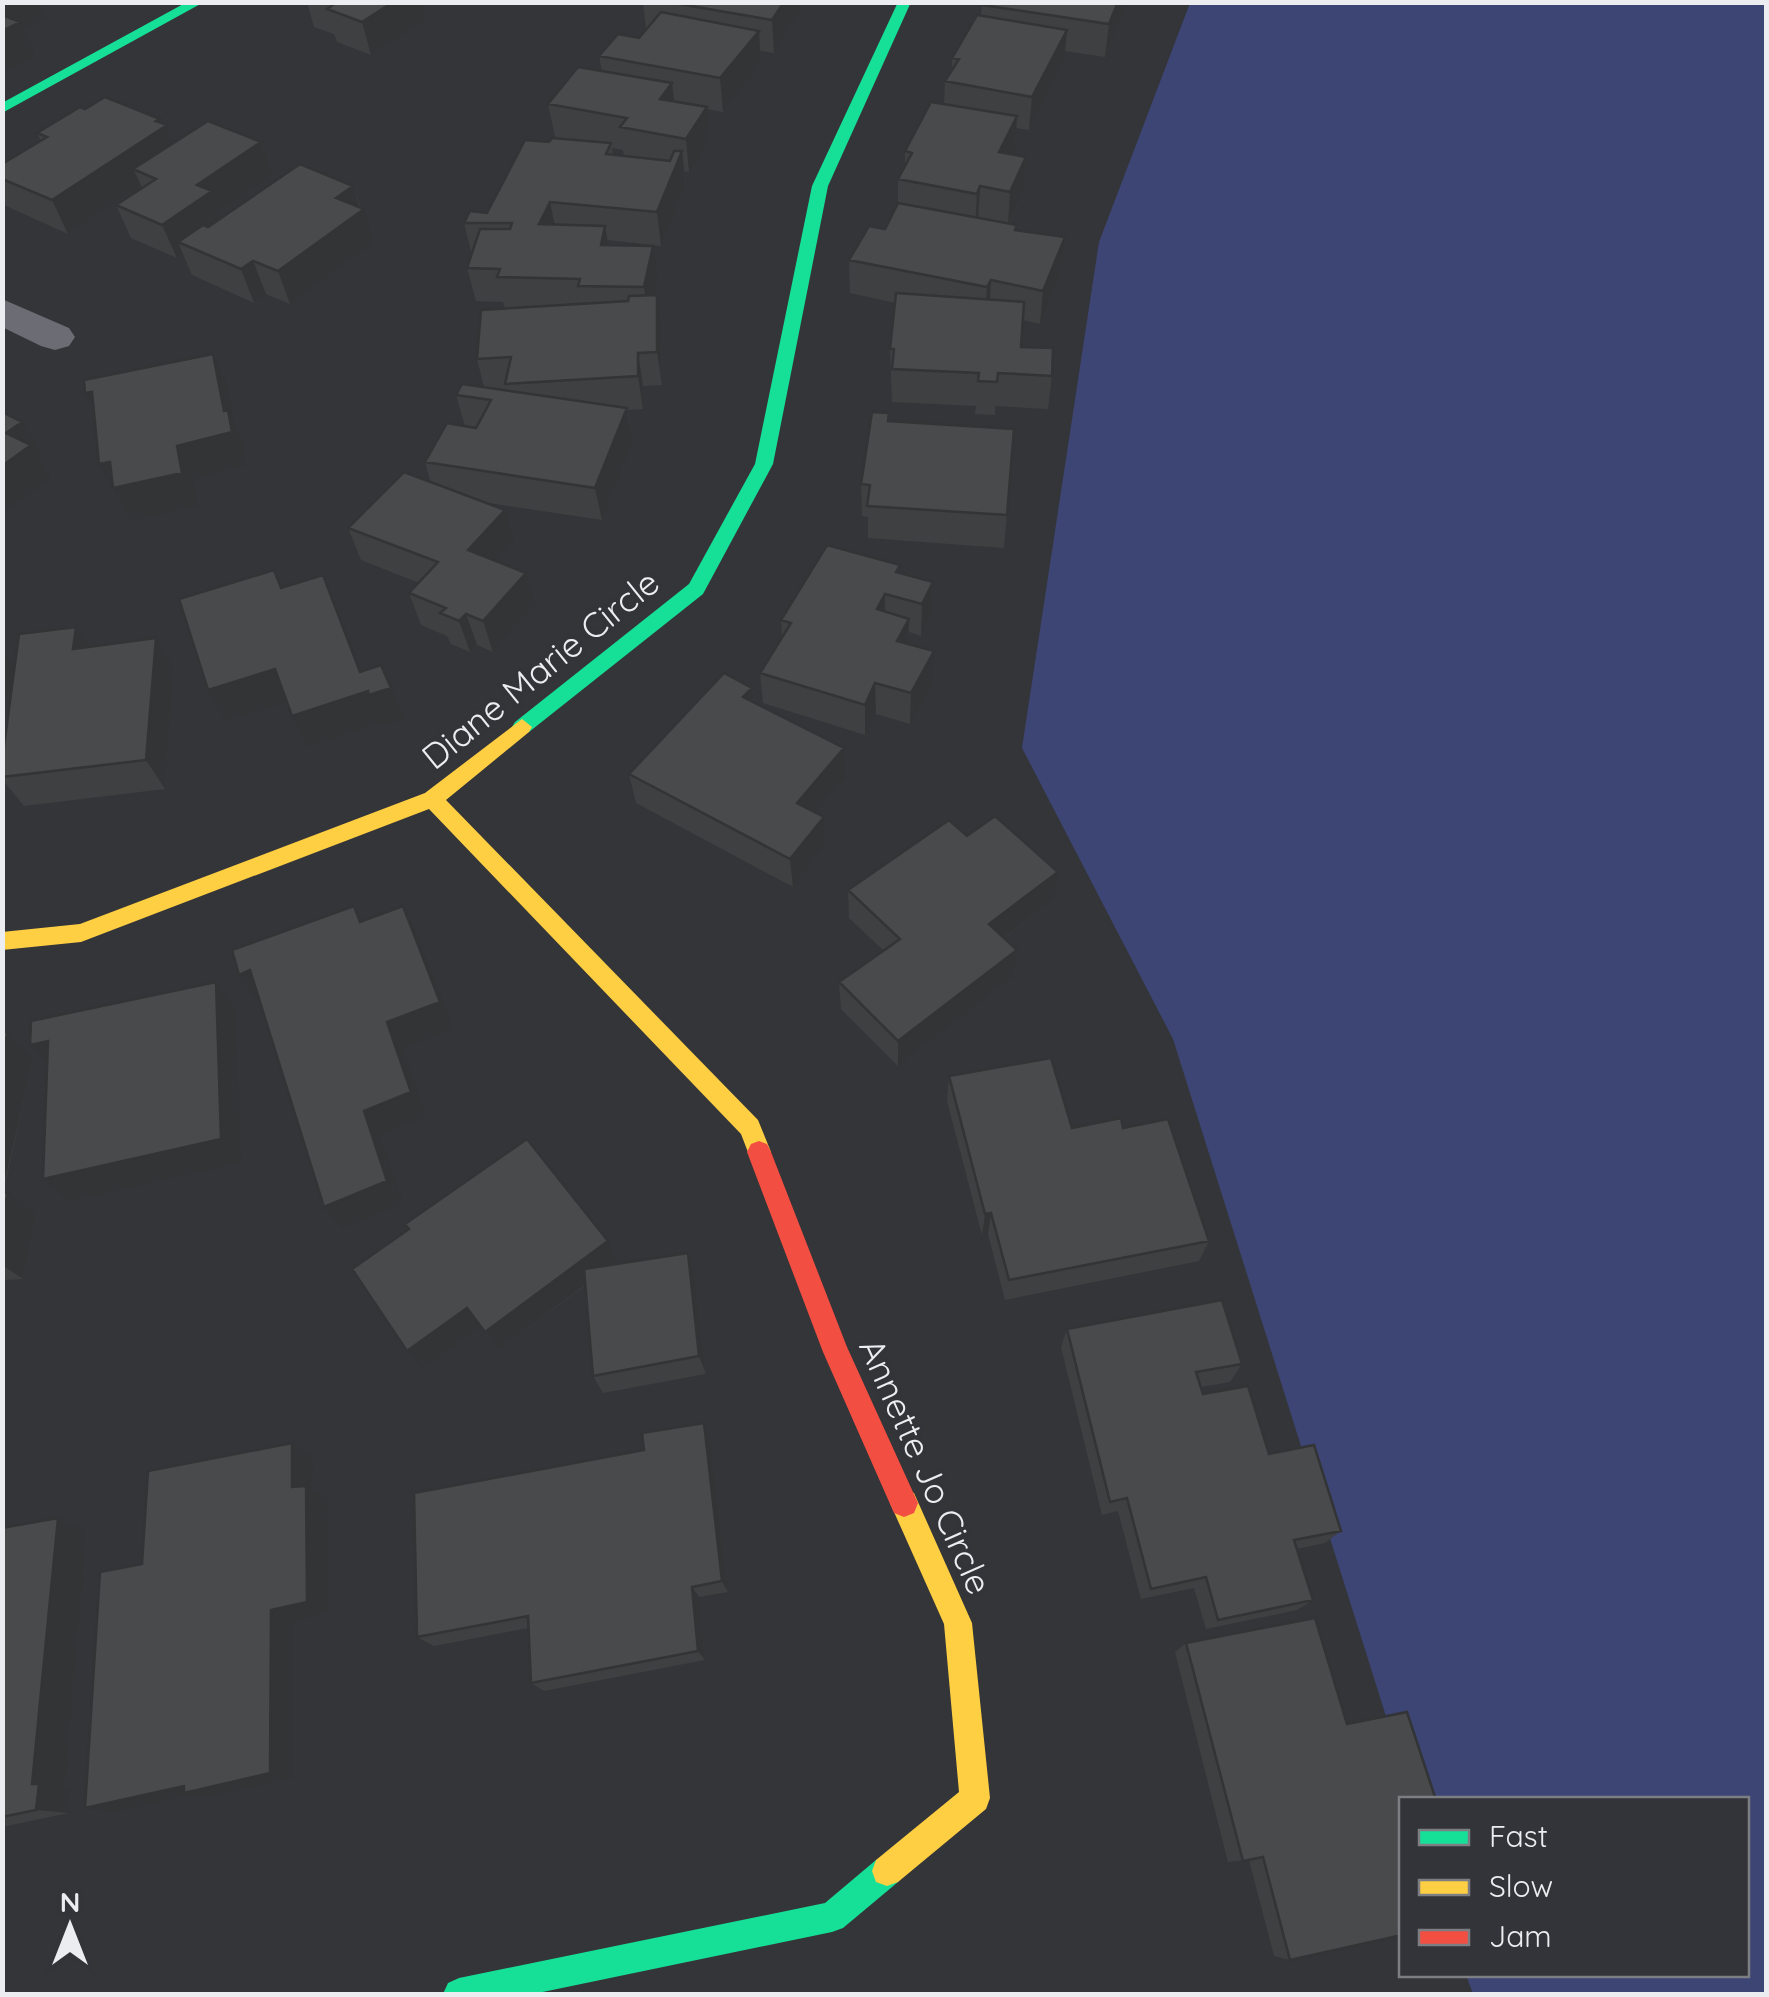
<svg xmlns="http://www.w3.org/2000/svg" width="1769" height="1997" viewBox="0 0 1769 1997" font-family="Quicksand,sans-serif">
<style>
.green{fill:#3d4574}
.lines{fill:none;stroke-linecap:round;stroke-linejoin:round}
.street{fill:#6b6c74;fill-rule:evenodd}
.fast{fill:#16e098;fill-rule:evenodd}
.slow{fill:#ffcf43;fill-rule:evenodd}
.jam{fill:#f24e42;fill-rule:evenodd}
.wall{fill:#3f4041;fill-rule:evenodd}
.shaded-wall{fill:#333435}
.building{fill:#494a4c;stroke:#333435;stroke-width:2.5}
.labels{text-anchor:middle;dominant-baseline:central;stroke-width:8;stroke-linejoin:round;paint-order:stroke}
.street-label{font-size:35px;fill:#ecedf0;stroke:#333439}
</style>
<rect width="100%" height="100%" fill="#343538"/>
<path class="green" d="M1190,3H1766V1994H1473L1466,1975L1746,1974V1800L1412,1799L1173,1039L1022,748L1099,242Z"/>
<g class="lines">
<path class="street" d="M2,299L69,328L75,337L69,346L55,350L41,346L2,327Z"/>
<path class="fast" d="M187,2H204L2,113V103Z
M898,2H911L828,186L773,464L703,594L529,732H515L512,727L515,722L689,584L755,464L812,186Z
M887,1856L898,1860L902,1871L898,1882L843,1928L832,1932L533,1994H443L448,1983L459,1978L825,1903L876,1860Z"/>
<path class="slow" d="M522,719L532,727L529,732L446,800L758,1120L771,1152L767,1160L759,1163L751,1160L741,1134L429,809L81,942L2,950V932L80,924L425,793Z
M904,1489L914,1493L972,1623L990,1798L986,1809L898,1882L887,1886L876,1882L872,1871L876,1860L959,1792L944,1624L890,1503L894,1493Z"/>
<path class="jam" d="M759,1141L767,1144L771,1152L847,1347L918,1503L914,1513L904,1517L894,1513L823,1352L747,1152L751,1144Z"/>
</g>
<path class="wall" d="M307,2H422L426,20L371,55L337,42L334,34L314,27Z
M643,2H802L803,9L774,53L760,51L761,64L723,112L707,109L710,141L689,172L685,171L686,185L661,246L608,240V245L658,280L654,295L661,328L662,385L643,386V409L628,410L633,441L602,520L482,502L514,543L497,561L535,604L493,652L477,645L470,652L451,644L447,636L421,625L409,593L419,583L361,560L348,528L431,483L425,462L465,426L456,395L484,387L477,359L505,308L503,302L476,301L467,268L472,255L464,223L487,213L549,142L569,140L555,137L548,104L602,71L599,56L639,38L646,30ZM612,148L623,150L624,156L613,155Z
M982,5L1124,13L1105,57L1065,51L1064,63L1029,130L1016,128L1015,149L1012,155L1026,157L1024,191L1009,224L1017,225L1016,231L1065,237L1061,271L1040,324L1023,320L1021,347L1052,376L1048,409L995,406V415L975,414L976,406L892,402L890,349L895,303L850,293L849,260L885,229L898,204V179L905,167V151L944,104L945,81L952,70V58L981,16Z
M85,109L160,119L162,123L167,125L174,143L261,142L273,176L220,212L222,217L353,186L374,243L290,304L266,294L254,303L192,275L183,254L177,258L131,238L116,205L142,188L141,185L68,234L6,206L2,200V164L41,141L37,133Z
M889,421L1014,429L1004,548L868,538V517L862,516L861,484Z
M900,573L933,582L932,614L921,636L909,632L908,644L933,683L910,724L876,714L865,735L763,703L760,673L782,637L781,620Z
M76,627L89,647L174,669L165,789L24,806L2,779V761L12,691L2,707V646L15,663Z
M752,688L754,702L845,778L815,813L824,817L825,846L793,887L636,803L629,774Z
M967,836L1053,900L1004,938L1013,977L898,1066L841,1009L839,982L884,951L849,918L848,890Z
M8,1031L34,1056L3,1193L36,1214L23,1279L2,1280V1032Z
M949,1076L1072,1128H1123L1209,1241L1199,1261L1005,1300L988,1234L982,1235L947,1101Z
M405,1224L617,1261L613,1265L688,1253L694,1273L706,1374L603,1393L593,1376L586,1285L498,1350L481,1327L423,1369L409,1229Z
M1067,1329L1242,1364L1230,1382L1201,1387L1203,1394L1269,1454L1341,1531L1325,1543L1297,1549L1313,1600L1297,1610L1206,1629L1194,1588L1141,1599L1118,1511L1102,1515L1061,1347Z
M704,1423L710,1438L728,1592L699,1597L705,1660L544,1691L531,1683L528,1628L434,1646L417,1637L644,1450Z
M2,1528L87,1531L65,1787L71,1788L69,1813L2,1827Z
M1315,1618L1290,1960L1274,1956L1249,1860L1228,1862L1175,1652L1186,1643Z"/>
<path class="shaded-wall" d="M2,2H41L47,16L23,29L35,55L2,73Z
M393,2H422L426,20L371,55L362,22Z
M784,2H802L803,9L774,53L772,20Z
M1118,2H1125L1124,13L1105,57L1109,24Z
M1067,30L1064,63L1029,130L1032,97Z
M759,31L761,64L723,112L720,78Z
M672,83L676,116L660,99Z
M707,107L710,141L689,172L686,139Z
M1017,116L1015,149L997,186L999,152Z
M160,119L163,128L167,125L180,159L133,169L141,185L68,234L52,200Z
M261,142L273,176L220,212L225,225L178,242L183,254L177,258L162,225L197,185Z
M682,151L686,185L661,246L657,212Z
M1026,157L1024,191L1008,225L1010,192Z
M353,186L361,211L364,209L374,243L290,304L278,271L336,198Z
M980,186L978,220L975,228L977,194Z
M550,202L557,235L539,224Z
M605,226L611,259L601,245Z
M1065,237L1061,271L1040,324L1043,291Z
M653,246L658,280L649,321L644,287Z
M253,261L266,294L254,303L241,269Z
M991,280L989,314L985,321L987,287Z
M657,295L661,328L662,385L657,352Z
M638,353L643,386V409L638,376Z
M213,354L228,387L234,423L243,443L246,465L193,479L198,506L131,520L99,464L177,446L224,411Z
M92,392L103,426L85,393Z
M627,408L633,441L602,520L595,488Z
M22,422L42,455L38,458L50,478L2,513V466L6,433Z
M505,510L514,543L478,582L468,550Z
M526,573L535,604L493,652L483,621Z
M323,575L371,695L391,688L404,719L383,726L381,722L308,747L292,716L360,672Z
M933,582L932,614L921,636L922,604Z
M885,594V626L877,609Z
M466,614L477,645L470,652L459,621Z
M909,619L908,651L897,641Z
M76,627L97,658L73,649Z
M156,638L174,669L165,789L146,760Z
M2,646L22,673L2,707Z
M934,651L933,683L910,724L911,693Z
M275,669L291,700L226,721L208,690Z
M875,683L876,714L865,735V705Z
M752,688L756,718L743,697Z
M844,748L845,778L799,832L797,803Z
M824,817L825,846L793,887L790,859Z
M1058,872L1053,900L986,951L989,924Z
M403,906L416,933L453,1028L402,1048L426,1116L380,1135L403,1203L342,1228L324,1207L364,1111L387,1022Z
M1017,950L1013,977L898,1066V1041Z
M250,970L268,997L258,1002L239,975Z
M216,982L235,1009L241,1162L70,1201L43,1179Z
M8,1031L34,1056L2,1193V1055Z
M48,1041L56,1070L30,1045Z
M8,1192L36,1214L23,1279L2,1265V1218Z
M991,1213L988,1234L982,1235L985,1214Z
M608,1241L617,1261L498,1350L485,1332Z
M688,1253L694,1273L706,1374L699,1356Z
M467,1308L481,1327L423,1369L407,1351Z
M704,1423L710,1438L728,1592L722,1581Z
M292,1443L313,1458L312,1490L327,1499L328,1612L294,1620V1777L211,1796L193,1794L116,1811L85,1808L271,1610L292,1487Z
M58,1518L87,1531L65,1787L71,1788L69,1813L36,1810L32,1784Z
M692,1587L699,1597L705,1660L698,1651Z"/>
<path class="building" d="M337,2H393L362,22L327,9Z
M668,2H784L772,20Z
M983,2H1118L1109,24L982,5Z
M661,12L759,31L720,78L599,56L618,34L639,38Z
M2,15L20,22L2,31Z
M977,15L1067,30L1032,97L945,81L959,59L952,58Z
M578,67L672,83L660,99L707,107L686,139L620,127L627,118L548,104Z
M105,97L160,119L156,121L167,125L52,200L2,179V164L47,137L37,133L80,107L85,109Z
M931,102L1017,116L999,152L1026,157L1010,192L980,186L977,194L898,179L912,153L905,151Z
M208,121L261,142L197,185L212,191L162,225L116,205L156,179L133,169Z
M552,138L611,143L606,154L670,161L674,151H682L657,212L550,202L539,224L605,226L601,245L653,246L644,287L578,286L580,279L497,277L500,269L467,268L480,229H510L512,223H464L470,211L487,213L525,140L549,142Z
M300,164L353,186L336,198L364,209L278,271L253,261L241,269L178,242L203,225L208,227Z
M898,203L1017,225L1015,230L1065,237L1043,291L991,280L987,287L849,260L869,226L885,229Z
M896,293L1024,302L1021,347L1053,348L1052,376L998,373L997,382L978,381L979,373L892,369L894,349H890Z
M657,295V352L638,353V376L505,384L511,357L477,359L481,310L628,301L629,296Z
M213,354L224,411L228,410L232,432L177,446L182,473L113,488L110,462L99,464L92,392L85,393L84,380Z
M462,384L627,408L595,488L425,462L447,423L476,428L491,400L456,395Z
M2,412L22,422L6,433L31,445L2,466Z
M872,412L889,413L888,421L1014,429L1007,515L867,506L870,485L861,484Z
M404,472L505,510L468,550L526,573L483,621L466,614L459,621L440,613L446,608L409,593L438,562L348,528Z
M827,545L900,565L896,572L933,582L922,604L885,594L877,609L909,619L897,641L934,651L911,693L875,683L865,705L760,673L791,623L781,620Z
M274,570L281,588L323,575L360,672L381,665L391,688L369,695L368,691L292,716L275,669L208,690L179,599Z
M76,627L73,649L156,638L146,760L2,777V761L19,634Z
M724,673L752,688L743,697L844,748L797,803L824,817L790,859L629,774Z
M995,816L1058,872L989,924L1017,950L898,1041L839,982L900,939L848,890L949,820L967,836Z
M354,906L360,922L403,906L440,1002L387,1022L411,1092L364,1111L387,1181L324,1207L250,970L239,975L232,950Z
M216,982L221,1139L43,1179L48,1041L30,1045L31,1021Z
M8,1031L2,1055V1032Z
M1051,1058L1072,1128L1121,1118L1123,1128L1168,1119L1209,1241L1009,1280L991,1213L985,1214L949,1076Z
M527,1139L608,1241L485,1332L467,1308L407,1351L352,1269L409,1229L405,1224Z
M8,1192L2,1218V1193Z
M688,1253L699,1356L593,1376L584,1269Z
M1222,1300L1242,1364L1196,1372L1203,1394L1248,1386L1269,1454L1314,1445L1341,1531L1294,1540L1313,1600L1218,1620L1206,1577L1151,1589L1127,1498L1110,1502L1067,1329Z
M704,1423L722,1581L692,1587L698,1651L531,1683L528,1616L417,1637L414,1493L644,1450L642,1433Z
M292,1443V1487L306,1486L307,1602L271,1610L270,1773L184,1793V1786L85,1808L100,1572L142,1564L148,1471Z
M58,1518L32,1784H39L36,1810L2,1817V1528Z
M1315,1618L1347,1724L1407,1712L1436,1800H1402V1935L1290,1960L1263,1857L1243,1861L1186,1643Z"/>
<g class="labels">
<g class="street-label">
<text transform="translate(540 669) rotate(-39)">Diane Marie Circle</text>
<text transform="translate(926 1466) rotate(66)">Annette Jo Circle</text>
</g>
</g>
<rect width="1769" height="1997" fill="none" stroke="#ecedf0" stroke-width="10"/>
<rect x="1399" y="1797" width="350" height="180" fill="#333439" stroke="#7d7e82" stroke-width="2.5"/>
<rect x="1419" y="1830" width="50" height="15" fill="#16e098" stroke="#7d7e82" stroke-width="2.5"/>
<text x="1489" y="1847" font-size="30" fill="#ecedf0">Fast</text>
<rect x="1419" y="1880" width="50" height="15" fill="#ffcf43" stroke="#7d7e82" stroke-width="2.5"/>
<text x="1489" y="1897" font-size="30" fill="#ecedf0">Slow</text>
<rect x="1419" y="1930" width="50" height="15" fill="#f24e42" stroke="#7d7e82" stroke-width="2.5"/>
<text x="1489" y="1947" font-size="30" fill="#ecedf0">Jam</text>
<g transform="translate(70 1927)" stroke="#333439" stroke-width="8" paint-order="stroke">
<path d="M0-8L18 38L0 25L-18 38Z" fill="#ecedf0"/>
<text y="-15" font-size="28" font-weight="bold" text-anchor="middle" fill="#ecedf0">N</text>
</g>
</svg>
